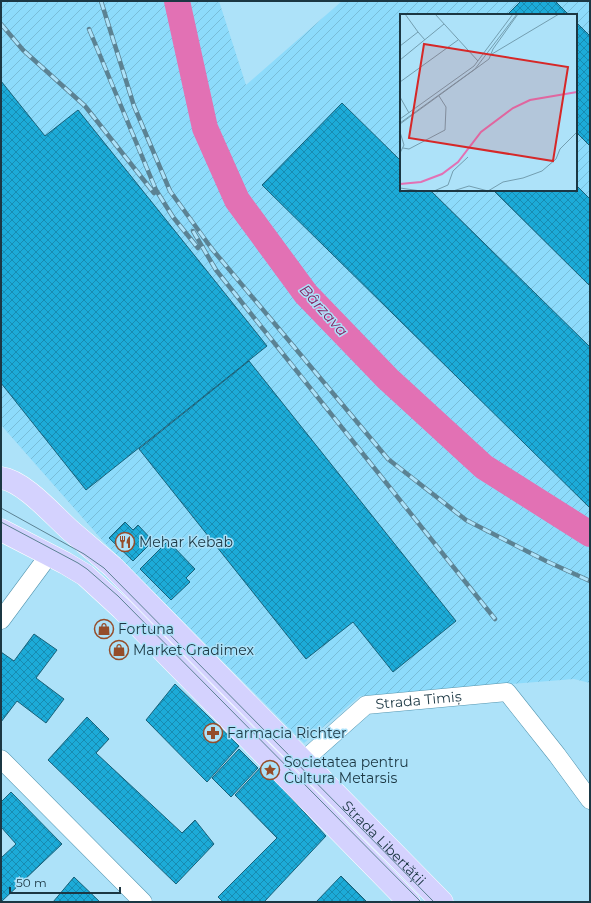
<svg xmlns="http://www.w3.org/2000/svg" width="591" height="903" viewBox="0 0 591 903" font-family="Montserrat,sans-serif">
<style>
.industrial{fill:url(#industrial-furrows);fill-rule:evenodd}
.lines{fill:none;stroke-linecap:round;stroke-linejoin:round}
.river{stroke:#e271b4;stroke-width:26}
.building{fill:url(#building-cross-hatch);stroke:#176179}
.minor-casing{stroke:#5295b0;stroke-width:19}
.major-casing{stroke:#fff;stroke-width:23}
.minor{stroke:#fff;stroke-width:18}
.major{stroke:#d4d2fe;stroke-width:22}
.tram{stroke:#5b8293;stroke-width:1}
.rail-casing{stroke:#5b8293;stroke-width:4.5}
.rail{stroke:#ade2f9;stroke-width:3;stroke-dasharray:9;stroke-linecap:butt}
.labels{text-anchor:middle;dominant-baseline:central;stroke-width:3;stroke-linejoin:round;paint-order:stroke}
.poi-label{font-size:14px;fill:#1b3743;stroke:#ade2f9;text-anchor:start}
.street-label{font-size:14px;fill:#1b3743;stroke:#ade2f9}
.water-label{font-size:15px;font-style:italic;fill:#862263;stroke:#ade2f9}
.inset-river{fill:none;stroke:#e271b4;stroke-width:2}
.inset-road{fill:none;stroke:#739eb0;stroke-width:1}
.view{fill:#d62828;fill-opacity:0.15;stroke:#d62828;stroke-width:2}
.inset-edge{fill:none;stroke:#1b3743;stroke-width:2}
</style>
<defs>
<pattern id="industrial-furrows" width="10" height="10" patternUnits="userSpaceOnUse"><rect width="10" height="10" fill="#8ddbfb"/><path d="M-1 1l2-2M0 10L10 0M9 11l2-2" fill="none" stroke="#79bdd8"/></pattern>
<pattern id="building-cross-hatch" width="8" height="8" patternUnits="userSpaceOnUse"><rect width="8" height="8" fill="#1cabd8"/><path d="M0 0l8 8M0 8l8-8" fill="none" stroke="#188cb1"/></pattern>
</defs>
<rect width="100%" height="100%" fill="#ade2f9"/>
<path class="industrial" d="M1,1H219L246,85L342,1H590V683L574,679L360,696L304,743L103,541L1,425ZM401,15H576V190H401Z"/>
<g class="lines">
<path class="river" d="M177,1L205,128L237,200L306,294L388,379L484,467L590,534"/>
</g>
<path class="building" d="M521,1H555L569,15H507Z
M576,22L590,36V146L576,132Z
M1,81L45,136L78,110L267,346L86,490L1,383Z
M342,103L401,161V190H430L590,347V508L262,185Z
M576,185L590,199V286L493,190H576Z
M249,361L456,621L393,672L353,622L306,659L139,449Z
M125,522L133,530L138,525L153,541L133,561L109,538Z
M168,541L195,569L186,578L190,582L171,600L140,569Z
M34,634L57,650L36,678L64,699L46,723L17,701L1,722V652L14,661Z
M175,684L239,746L207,782L146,720Z
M87,717L109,739L96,753L182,833L195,820L214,844L176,884L48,760Z
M239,749L258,768L231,797L212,778Z
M262,766L326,836L264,902H223L218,897L277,838L235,795Z
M11,792L62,844L1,902V858L16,844L1,827V802Z
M341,876L367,902H316Z
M74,877L100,902H53Z"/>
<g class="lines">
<defs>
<g id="minor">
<path d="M1,620L49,555"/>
<path d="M1,759L143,902"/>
<path id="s1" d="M303,761L366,705L507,692L557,755L590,800"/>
</g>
<g id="major">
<path id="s2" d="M1,478C24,481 53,515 71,531C85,543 99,555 113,567L442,902"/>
<path d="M1,530L65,563L85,575L122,609L409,902"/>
</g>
</defs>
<use href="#minor" class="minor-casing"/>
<use href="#major" class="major-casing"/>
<use href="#minor" class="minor"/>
<use href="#major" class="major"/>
<path class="tram" d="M1,508L84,554L104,568L434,902
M1,522L78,563L87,569L118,596L421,902"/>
<defs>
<path id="rail" d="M101,1L134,106L170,191L212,249L388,459L466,520L546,561L590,581
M1,24L23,50L85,106L154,193
M89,29L156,190L173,217L198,248
M193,231L216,270L495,619"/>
</defs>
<use href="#rail" class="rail-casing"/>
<use href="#rail" class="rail"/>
</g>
<defs>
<symbol id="restaurant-ring" viewBox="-11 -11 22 22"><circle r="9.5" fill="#ade2f9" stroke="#954d2a" stroke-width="1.5"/><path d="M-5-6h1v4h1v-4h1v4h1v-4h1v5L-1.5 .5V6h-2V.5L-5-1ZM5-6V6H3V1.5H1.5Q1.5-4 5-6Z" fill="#954d2a"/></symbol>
<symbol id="shop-ring" viewBox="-11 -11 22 22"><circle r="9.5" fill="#ade2f9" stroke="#954d2a" stroke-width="1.5"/><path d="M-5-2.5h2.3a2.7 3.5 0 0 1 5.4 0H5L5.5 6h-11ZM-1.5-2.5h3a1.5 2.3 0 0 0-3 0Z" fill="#954d2a"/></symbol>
<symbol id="pharmacy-ring" viewBox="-11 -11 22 22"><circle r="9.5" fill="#ade2f9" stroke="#954d2a" stroke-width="1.5"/><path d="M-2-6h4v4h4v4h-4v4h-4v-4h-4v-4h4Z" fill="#954d2a"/></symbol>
<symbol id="sight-ring" viewBox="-11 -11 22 22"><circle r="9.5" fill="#ade2f9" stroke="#954d2a" stroke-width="1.5"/><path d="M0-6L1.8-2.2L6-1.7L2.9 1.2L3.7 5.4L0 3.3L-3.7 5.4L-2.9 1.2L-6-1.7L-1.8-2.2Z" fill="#954d2a"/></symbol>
</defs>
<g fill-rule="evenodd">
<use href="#restaurant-ring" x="114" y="531" width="22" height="22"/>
<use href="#shop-ring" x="93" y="618" width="22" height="22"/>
<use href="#shop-ring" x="108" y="639" width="22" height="22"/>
<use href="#pharmacy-ring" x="202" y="722" width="22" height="22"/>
<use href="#sight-ring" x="259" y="759" width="22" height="22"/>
</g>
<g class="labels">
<g class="poi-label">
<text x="139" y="542">Mehar Kebab</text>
<text x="118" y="629">Fortuna</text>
<text x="133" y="650">Market Gradimex</text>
<text x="227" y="733">Farmacia Richter</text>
<text x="284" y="762">Societatea pentru<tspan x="284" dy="16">Cultura Metarsis</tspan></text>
</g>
<g class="street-label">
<text stroke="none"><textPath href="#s1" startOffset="137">Strada Timiș</textPath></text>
<text stroke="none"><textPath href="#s2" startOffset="531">Strada Libertății</textPath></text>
</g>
<g class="water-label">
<text transform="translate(324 310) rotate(48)">Bârzava</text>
</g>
</g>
<g transform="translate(400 14)">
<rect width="177" height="177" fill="#ade2f9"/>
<path class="inset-river" d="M0,170L21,168L42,160L58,148L81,118L113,94L130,86L177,78"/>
<path class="inset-road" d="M5,0L18,18M35,0L78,47M0,32L18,18L25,26M92,40L159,0M0,46L44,10M0,68L58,26M0,83L9,99M0,105L74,52L113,0M0,109L75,55L117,0M0,110L89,45L93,35L118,0M0,118L4,131L0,139M3,134L9,135L45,116L46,93L39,82M0,174L21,177M34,177L48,171L53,157L68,143M53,177L69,172L88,177M88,177L103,168L123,164L142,157L156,145L160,135L177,118"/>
<path class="view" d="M24,30L168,53L153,147L9,124Z"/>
<rect width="177" height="177" class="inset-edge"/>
</g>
<rect width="591" height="903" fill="none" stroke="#1b3743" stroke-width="4"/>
<path d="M10 887v6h110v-6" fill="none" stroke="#1b3743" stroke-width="2"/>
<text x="16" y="887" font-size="12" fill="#1b3743" stroke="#ade2f9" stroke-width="3" paint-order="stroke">50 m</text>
</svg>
